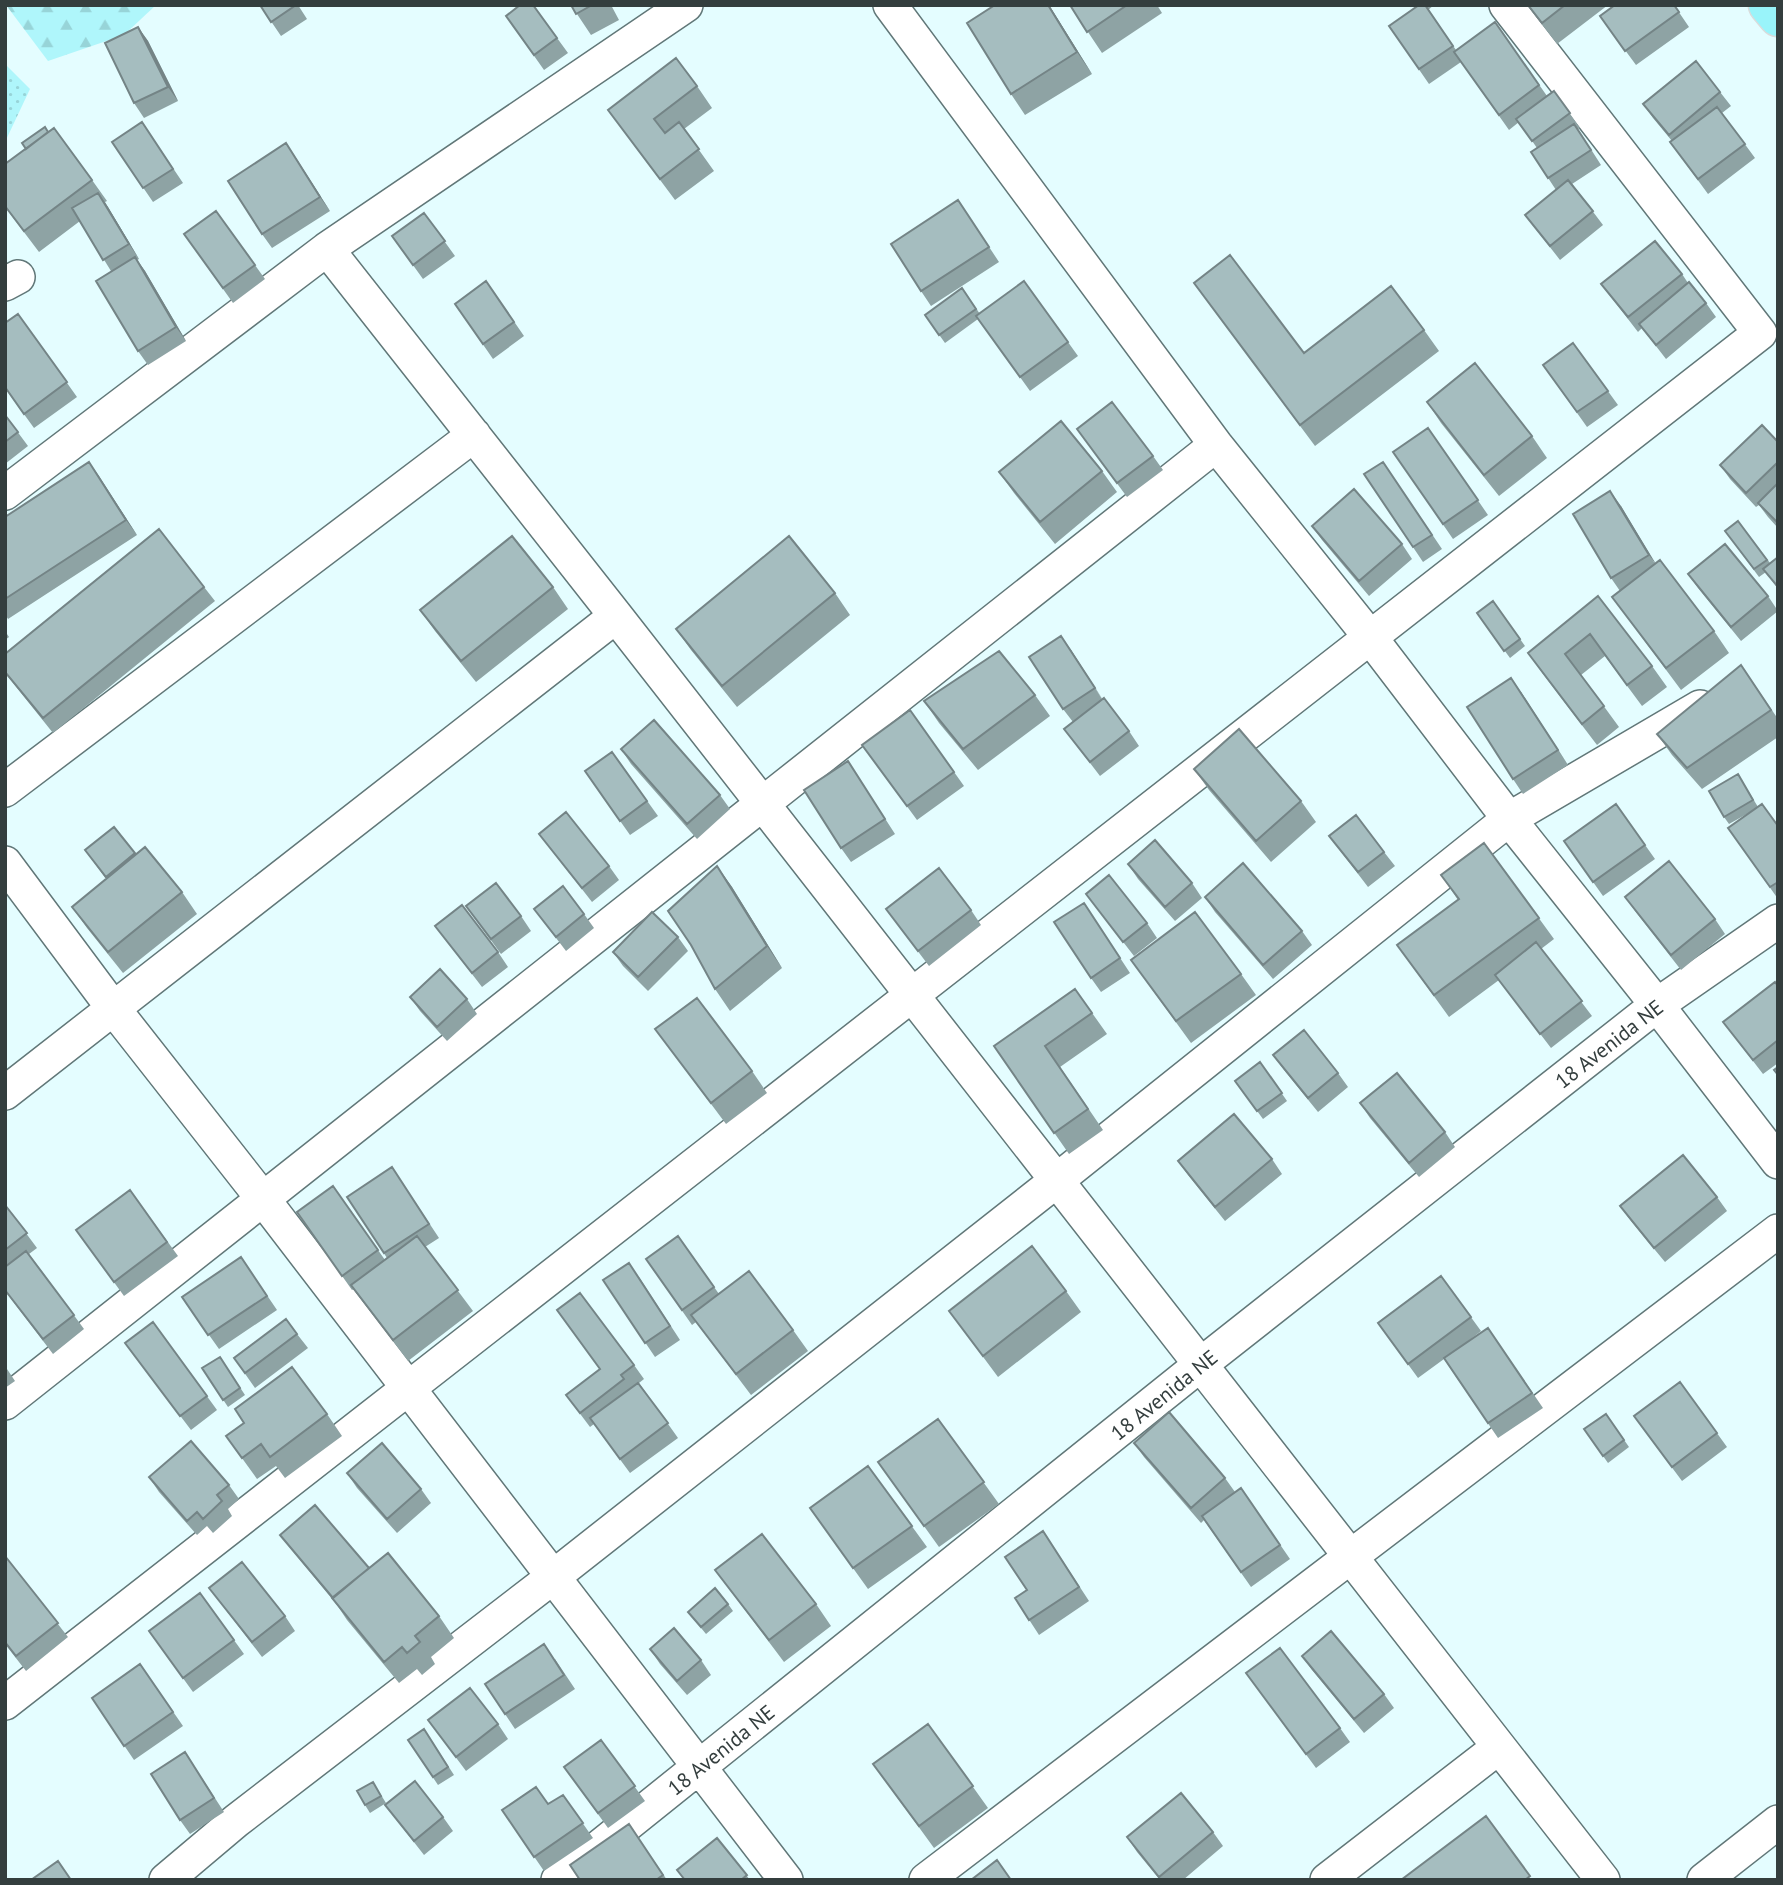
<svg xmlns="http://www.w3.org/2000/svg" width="1783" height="1885" viewBox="0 0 1783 1885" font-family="'PT Sans',sans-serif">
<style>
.grass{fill:url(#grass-dots)}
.forest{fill:url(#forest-firs)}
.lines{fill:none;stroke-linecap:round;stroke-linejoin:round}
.street-casing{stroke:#617778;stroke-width:36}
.primary-casing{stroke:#dadcdc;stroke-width:41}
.street{stroke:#fff;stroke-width:33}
.primary{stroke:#99f4fa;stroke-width:38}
.wall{fill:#8ea3a4}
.shaded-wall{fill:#748486}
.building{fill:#a5bdbf;stroke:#748486;stroke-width:2}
.labels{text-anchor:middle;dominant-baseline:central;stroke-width:7;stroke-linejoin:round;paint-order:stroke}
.street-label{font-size:21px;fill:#343e3e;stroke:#fff}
</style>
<defs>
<pattern id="grass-dots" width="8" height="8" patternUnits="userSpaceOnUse" patternTransform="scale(1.75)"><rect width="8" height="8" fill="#aff6fb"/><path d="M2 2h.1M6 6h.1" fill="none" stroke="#97d4d8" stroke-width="1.8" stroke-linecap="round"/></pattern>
<pattern id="forest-firs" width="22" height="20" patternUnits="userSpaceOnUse" patternTransform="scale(1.75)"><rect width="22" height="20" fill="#aff6fb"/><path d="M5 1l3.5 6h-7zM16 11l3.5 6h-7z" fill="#97d4d8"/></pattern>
</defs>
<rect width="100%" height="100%" fill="#e4fdff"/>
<path class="grass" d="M5,64L30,89L5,142Z"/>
<path class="forest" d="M6,5H156L124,35L48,61Z"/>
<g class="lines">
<defs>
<path id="street" d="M890,5L1216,445L1370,637L1509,819L1657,1005L1778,1162
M327,249L616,616L1603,1880
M5,284L18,277
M5,493L327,249L686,5
M5,790L474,435
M5,863L113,1008L263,1199L786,1880
M5,1093L616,616
M5,1403L1216,445
M5,1703L1760,333L1506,5
M166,1880L236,1821L553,1577L1056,1181L1509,819L1700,707
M558,1880L1200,1365L1657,1005L1778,921
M926,1880L1778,1231
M1327,1880L1499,1747
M1704,1880L1778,1822"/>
<path id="primary" d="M1768,5L1778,17"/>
</defs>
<use href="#street" class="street-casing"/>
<use href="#primary" class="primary-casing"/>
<use href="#street" class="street"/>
<use href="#primary" class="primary"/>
</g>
<path class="wall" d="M260,5H298L307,19L281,36Z
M533,5L568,53L544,70L506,16Z
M571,5H611L619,20L591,35Z
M1049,5L1092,74L1025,115L1011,94Z
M1070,5H1157L1162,13L1102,53Z
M1412,5H1434L1428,10L1456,50L1495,22L1547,96L1554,91L1580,128L1578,129L1601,165L1572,184L1603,225L1560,260L1525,215L1556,190L1531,152L1537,148L1519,122L1509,130L1461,62L1429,84L1389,26L1415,8Z
M1527,5H1608L1557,44Z
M1674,5L1689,27L1636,65L1600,16Z
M138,27L148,41L178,101L144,118L134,103Z
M697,86L712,108L684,129L714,171L675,200L608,110Z
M1720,92L1731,106L1722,113L1755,158L1708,194L1670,142L1672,141L1653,118L1643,104Z
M142,122L183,183L153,202L112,142Z
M48,132L92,180L107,201L105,202L139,259L137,260L145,271L186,341L148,365L138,351L111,271L80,221L39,252L5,207V164Z
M286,143L330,211L272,248L262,234Z
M958,200L999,262L931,306L921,291Z
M216,211L265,279L233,303L184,234Z
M424,213L455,256L423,279L392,236Z
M1682,274L1688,283L1706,303L1716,317L1666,359L1642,328L1638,332L1601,284Z
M486,281L524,336L493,359L455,304Z
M1024,281L1078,356L1030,391L978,319L945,343L925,315L962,288L980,314Z
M1194,283L1304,353L1424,330L1439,351L1315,446Z
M18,314L77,397L34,428L5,388Z
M1573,343L1618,405L1587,427L1543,365Z
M1427,402L1532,436L1547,458L1499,496L1441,423Z
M5,415L28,446L5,464Z
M1428,428L1488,515L1453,539L1393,452Z
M1077,429L1153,456L1163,470L1127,497Z
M1778,442V528L1768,517L1759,505L1756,507L1730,479L1720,465Z
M89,462L137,535L8,619L5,614V517Z
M1383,462L1442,549L1423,562L1364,474Z
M1102,471L1117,492L1055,544L1014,493L999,472Z
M1621,506L1655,564L1714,631L1729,653L1681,690L1612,597L1620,591L1611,578Z
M1738,521L1770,563L1778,557V589L1766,572L1759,577L1725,531Z
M1312,526L1402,544L1412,559L1369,596L1322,540Z
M1688,574L1768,596L1778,611L1741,641L1698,588Z
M204,587L215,601L53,733L5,673V654Z
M553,587L568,609L476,682L435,631L420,610Z
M835,593L850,615L737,707L691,650L676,629Z
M1598,596L1652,666L1667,687L1642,706L1605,656L1581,675L1619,727L1597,745L1543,674L1528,653Z
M1493,601L1525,646L1510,658L1477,613Z
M5,631L9,637L5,640Z
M1071,650L1102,699L1129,731L1139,746L1100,776L1064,729L1073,722L1063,709Z
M1741,665L1778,719V737L1702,789L1672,755L1657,734Z
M1521,692L1568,765L1523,794L1513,779Z
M1035,695L1050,716L978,770L939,723L924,701Z
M910,710L964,786L917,820L862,745Z
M621,749L720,795L730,809L697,839L631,764Z
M612,752L658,816L630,835L585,771Z
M848,761L895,834L851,862L841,848Z
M1194,769L1301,801L1316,822L1271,862L1209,790Z
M1738,774L1758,807L1778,826V899L1728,828L1754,810L1729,824L1724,817Z
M1616,804L1655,859L1603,896L1564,841Z
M114,827L136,854L182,892L197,914L123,973L87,928L72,907L106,879L85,850Z
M539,834L609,866L619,880L592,902Z
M1329,836L1384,852L1395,866L1368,887Z
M1484,843L1554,939L1541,949L1592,1016L1551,1048L1499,980L1449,1017L1397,945L1458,900L1441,875Z
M1128,864L1192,883L1202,898L1175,921L1138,879Z
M717,866L732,887L782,968L730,1011L715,989Z
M1086,894L1147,923L1157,938L1134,956Z
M1205,897L1302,931L1312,945L1273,979L1215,912Z
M1625,897L1715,919L1725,934L1681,970L1635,911Z
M1084,903L1130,973L1101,992L1091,978Z
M466,906L521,916L531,931L501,954Z
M534,909L584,914L594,928L566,951Z
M886,909L971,910L981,925L929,966Z
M435,926L498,952L508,967L482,987Z
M678,937L688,951L648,991L623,966L613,952Z
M1241,974L1256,995L1191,1043L1146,981Z
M1778,986V1063L1763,1074L1723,1022Z
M1075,989L1107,1034L1060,1067L1103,1130L1069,1154L994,1046Z
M410,997L467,999L477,1014L447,1041L420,1011Z
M655,1029L752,1071L767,1093L726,1124Z
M1273,1055L1338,1073L1348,1087L1318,1112L1284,1070Z
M1260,1062L1287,1101L1263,1119L1235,1081Z
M1360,1103L1445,1132L1455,1147L1419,1177L1370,1118Z
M1272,1159L1282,1174L1225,1221L1188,1175L1178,1161Z
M392,1167L439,1238L425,1247L473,1311L408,1361L354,1289L352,1290L297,1212L333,1186L385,1260L387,1258L347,1197Z
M130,1190L178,1256L124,1296L76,1230Z
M1717,1197L1727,1211L1665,1262L1631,1221L1620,1206Z
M5,1205L37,1248L29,1254L84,1329L53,1354L5,1291Z
M678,1236L719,1294L793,1330L808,1351L751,1395L696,1322L692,1325L646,1259Z
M241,1257L277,1310L219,1349L182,1297Z
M1441,1276L1481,1331L1458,1349L1488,1328L1543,1408L1498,1438L1444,1359L1418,1378L1378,1323Z
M639,1277L680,1340L655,1357L603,1280Z
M1066,1291L1081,1312L998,1377L949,1311Z
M153,1322L217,1410L191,1430L125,1343Z
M297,1334L308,1348L255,1388L234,1358Z
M220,1357L245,1395L228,1407L202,1368Z
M634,1365L644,1379L639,1383L678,1438L630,1473L594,1424L590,1427L566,1395Z
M5,1366L15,1381L5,1388Z
M1680,1382L1727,1447L1682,1481L1644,1430Z
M327,1414L342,1436L285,1478L276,1466L257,1479L226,1436Z
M1606,1414L1629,1447L1608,1463L1584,1429Z
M938,1419L999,1504L939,1547L878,1462Z
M1134,1443L1225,1478L1235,1492L1241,1488L1290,1559L1251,1587L1204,1520L1201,1523L1144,1457Z
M868,1466L927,1547L868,1589L810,1508Z
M347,1473L421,1489L431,1503L397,1533L357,1488Z
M149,1477L229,1485L239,1499L228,1509L232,1516L213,1533L207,1526L197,1535L159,1492Z
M280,1535L369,1568L439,1616L454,1638L431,1657L435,1664L422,1675L417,1669L399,1683L347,1620L337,1605L291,1549Z
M1053,1546L1089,1601L1039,1635L1015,1598L1027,1590Z
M5,1556L68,1637L26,1671L5,1644Z
M715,1570L816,1604L831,1626L784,1662Z
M209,1588L285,1616L295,1631L262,1657Z
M200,1593L244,1654L193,1692L149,1631Z
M728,1604L733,1611L706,1634L688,1612Z
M650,1649L701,1660L711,1675L687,1695L660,1664Z
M1302,1656L1384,1694L1394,1708L1364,1733L1312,1670Z
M555,1659L575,1689L515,1729L485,1684Z
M140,1664L183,1726L134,1760L92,1698Z
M1257,1688L1340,1728L1350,1742L1316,1768Z
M428,1720L498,1724L508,1739L466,1771Z
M928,1724L988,1808L934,1848L873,1764Z
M424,1729L454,1775L438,1785L408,1740Z
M601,1740L645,1801L608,1828L564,1767Z
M185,1752L224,1812L190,1834L180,1820Z
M373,1782L386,1803L370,1813L365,1805Z
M563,1795L593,1838L544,1871L502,1810L548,1804Z
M385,1805L443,1817L453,1831L424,1855Z
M629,1824L667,1880H580Z
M1213,1832L1223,1846L1183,1880H1160L1137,1852L1127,1837Z
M717,1838L750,1880H684L677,1870Z"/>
<path class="shaded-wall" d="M1048,5H1049L1092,74L1077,52Z
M138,27L148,41L178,101L168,87Z
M286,143L296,158L330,211L320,197Z
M98,193L108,207L139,259L129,244Z
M135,257L145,271L186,341L176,327Z
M89,462L99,476L137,535L126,520Z
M1610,491L1621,506L1659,569L1649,555Z
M1061,636L1071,650L1105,703L1095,688Z
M1511,678L1521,692L1568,765L1558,750Z
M717,866L732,887L782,968L767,946Z"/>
<path class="building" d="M260,5H296L271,22Z
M520,5H533L557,38L534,55L506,16Z
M571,5H592L576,14Z
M995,5H1048L1077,52L1011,94L967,23Z
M1070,5H1127L1087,32Z
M1419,5H1425L1453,46L1419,69L1389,26Z
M1528,5H1565L1542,23Z
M1615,5H1674L1679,12L1625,51L1600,16Z
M1495,22L1539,85L1499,115L1454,52Z
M138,27L168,87L134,103L105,43Z
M676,58L697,86L654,119L665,133L679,122L699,149L660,179L608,110Z
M1696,61L1720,92L1669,135L1643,104Z
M1554,91L1570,113L1532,141L1516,119Z
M1717,107L1745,144L1698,179L1670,142Z
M142,122L173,169L143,188L112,142Z
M1574,124L1591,150L1548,178L1531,152Z
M45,127L48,132L26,149L22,143Z
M54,128L92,180L24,231L5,206V164Z
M286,143L320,197L262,234L228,181Z
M1568,180L1593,211L1550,246L1525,215Z
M98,193L129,244L103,260L72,208Z
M958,200L989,247L921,291L891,244Z
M216,211L255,265L223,288L184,234Z
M424,213L445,241L413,265L392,236Z
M1655,241L1682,274L1628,317L1601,284Z
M1230,255L1304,353L1391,286L1424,330L1300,425L1194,283Z
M135,257L176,327L138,351L96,281Z
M486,281L514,322L483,344L455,304Z
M1024,281L1068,342L1020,377L976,316Z
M1689,282L1706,303L1656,345L1639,324Z
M962,288L976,309L939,335L925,315Z
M18,314L67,382L24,414L5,387V323Z
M1573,343L1608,391L1577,412L1543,365Z
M1475,363L1532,436L1484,475L1427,402Z
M1112,402L1153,456L1117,483L1077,429Z
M5,415L18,432L5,442Z
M1061,421L1102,471L1040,522L999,472Z
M1762,425L1778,442V462L1746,493L1720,465Z
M1428,428L1478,500L1443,524L1393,452Z
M89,462L126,520L5,599V517Z
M1383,462L1432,535L1413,547L1364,474Z
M1778,483V523L1758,503Z
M1354,489L1402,544L1359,581L1312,526Z
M1610,491L1649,555L1611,578L1573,514Z
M1738,521L1767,560L1754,569L1725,531Z
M159,529L204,587L43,718L5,672V654Z
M512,536L553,587L461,661L420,610Z
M789,536L835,593L722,686L676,629Z
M1725,544L1768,596L1731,627L1688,574Z
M1778,557V587L1763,569Z
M1660,560L1714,631L1666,668L1612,597Z
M1598,596L1652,666L1627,685L1590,634L1565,654L1604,706L1582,724L1528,653Z
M1493,601L1520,639L1504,651L1477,613Z
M1061,636L1095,688L1063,709L1029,657Z
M999,651L1035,695L963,749L924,701Z
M1741,665L1771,710L1687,768L1657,734Z
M1511,678L1558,750L1513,779L1467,707Z
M1104,698L1129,731L1090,762L1064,729Z
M910,710L954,772L907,806L862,745Z
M654,720L720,795L687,824L621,749Z
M1239,729L1301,801L1256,841L1194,769Z
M612,752L647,801L620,821L585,771Z
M848,761L885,819L841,848L804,790Z
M1738,774L1753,800L1724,817L1709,791Z
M1616,804L1645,845L1593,882L1564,841Z
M1762,804L1778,826V882L1770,887L1728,828Z
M566,812L609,866L582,888L539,834Z
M1356,815L1384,852L1358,872L1329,836Z
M114,827L135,853L106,877L85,850Z
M1155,840L1192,883L1165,907L1128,864Z
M1484,843L1539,918L1434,995L1397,945L1459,899L1441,875Z
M145,847L182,892L108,952L72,907Z
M1669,861L1715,919L1671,955L1625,897Z
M1243,863L1302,931L1263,965L1205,897Z
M717,866L767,946L715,989L691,945L668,911Z
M939,868L971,910L918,951L886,909Z
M1109,875L1147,923L1123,942L1086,894Z
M496,883L521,916L491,939L466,906Z
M563,886L584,914L556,937L534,909Z
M1084,903L1120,958L1091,978L1054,922Z
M462,905L498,952L472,973L435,926Z
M652,912L678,937L638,977L613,952Z
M1195,912L1241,974L1176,1021L1131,960Z
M1536,942L1582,1001L1540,1034L1495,975Z
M440,969L467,999L437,1027L410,997Z
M1775,982L1778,986V1040L1753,1060L1723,1022Z
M1075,989L1092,1013L1045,1046L1088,1109L1054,1133L994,1046Z
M697,998L752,1071L711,1103L655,1029Z
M1304,1030L1338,1073L1308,1098L1273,1055Z
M1260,1062L1282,1093L1257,1111L1235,1081Z
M1778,1067V1075L1774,1070Z
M1397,1073L1445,1132L1409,1163L1360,1103Z
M1234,1114L1272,1159L1215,1207L1178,1161Z
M1683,1155L1717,1197L1654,1248L1620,1206Z
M392,1167L429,1224L384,1253L347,1197Z
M333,1186L378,1250L342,1276L297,1212Z
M130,1190L167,1242L114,1282L76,1230Z
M5,1205L27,1233L5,1250Z
M417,1236L458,1290L393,1340L351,1285Z
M678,1236L714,1287L682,1310L646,1259Z
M1032,1246L1066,1291L983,1356L949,1311Z
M26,1251L74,1315L43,1339L5,1290V1267Z
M241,1257L267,1296L208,1335L182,1297Z
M629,1263L670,1326L645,1343L603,1280Z
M749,1271L793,1330L736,1374L691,1315Z
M1441,1276L1471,1317L1408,1364L1378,1323Z
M580,1293L634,1365L621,1375L624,1379L580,1413L566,1395L600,1369L557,1310Z
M286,1319L297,1334L245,1373L234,1358Z
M153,1322L207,1396L180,1416L125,1343Z
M1488,1328L1532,1393L1488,1423L1444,1358Z
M220,1357L240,1388L223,1400L202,1368Z
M292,1367L327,1414L270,1457L261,1444L242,1458L226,1436L244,1423L235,1409Z
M1680,1382L1717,1433L1672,1467L1634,1416Z
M638,1383L668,1423L620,1459L590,1418Z
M1169,1412L1225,1478L1191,1508L1134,1443Z
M1606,1414L1624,1440L1603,1456L1584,1429Z
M938,1419L984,1482L924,1526L878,1462Z
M191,1441L229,1485L217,1495L222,1501L203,1519L197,1512L187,1521L149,1477Z
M382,1443L421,1489L387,1519L347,1473Z
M868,1466L912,1526L853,1568L810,1508Z
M1241,1488L1280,1545L1241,1572L1202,1516Z
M315,1505L369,1568L333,1598L280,1535Z
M1043,1531L1079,1587L1029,1620L1015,1598L1027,1590L1005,1557Z
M762,1534L816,1604L769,1640L715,1570Z
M388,1553L439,1616L415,1636L420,1642L407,1653L402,1647L384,1662L332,1598Z
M5,1556L58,1623L16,1656L5,1642Z
M242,1562L285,1616L252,1642L209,1588Z
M715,1588L728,1604L701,1627L688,1612Z
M200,1593L234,1640L183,1678L149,1631Z
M674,1628L701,1660L677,1681L650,1649Z
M1331,1631L1384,1694L1354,1719L1302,1656Z
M544,1644L564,1675L505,1714L485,1684Z
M1280,1648L1340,1728L1306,1754L1246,1673Z
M140,1664L173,1712L124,1746L92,1698Z
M470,1688L498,1724L456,1757L428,1720Z
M928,1724L973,1786L919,1826L873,1764Z
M424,1729L448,1767L433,1777L408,1740Z
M601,1740L635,1786L598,1813L564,1767Z
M185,1752L214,1798L180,1820L151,1774Z
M415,1781L443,1817L414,1841L385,1805Z
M373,1782L381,1796L365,1805L357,1791Z
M536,1787L548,1804L563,1795L583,1823L534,1857L502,1810Z
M1181,1793L1213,1832L1159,1877L1127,1837Z
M1486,1816L1530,1876L1525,1880H1401Z
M629,1824L663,1875L656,1880H580L570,1865Z
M717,1838L747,1875L741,1880H685L677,1870Z
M997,1860L1011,1880H971Z
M58,1861L71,1880H31Z"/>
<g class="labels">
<g class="street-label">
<text transform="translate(1609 1044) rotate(-38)">18 Avenida NE</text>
<text transform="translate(1164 1395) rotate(-39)">18 Avenida NE</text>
<text transform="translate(721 1750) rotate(-39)">18 Avenida NE</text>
</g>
</g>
<rect width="1783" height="1885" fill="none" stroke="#343e3e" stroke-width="14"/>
</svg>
